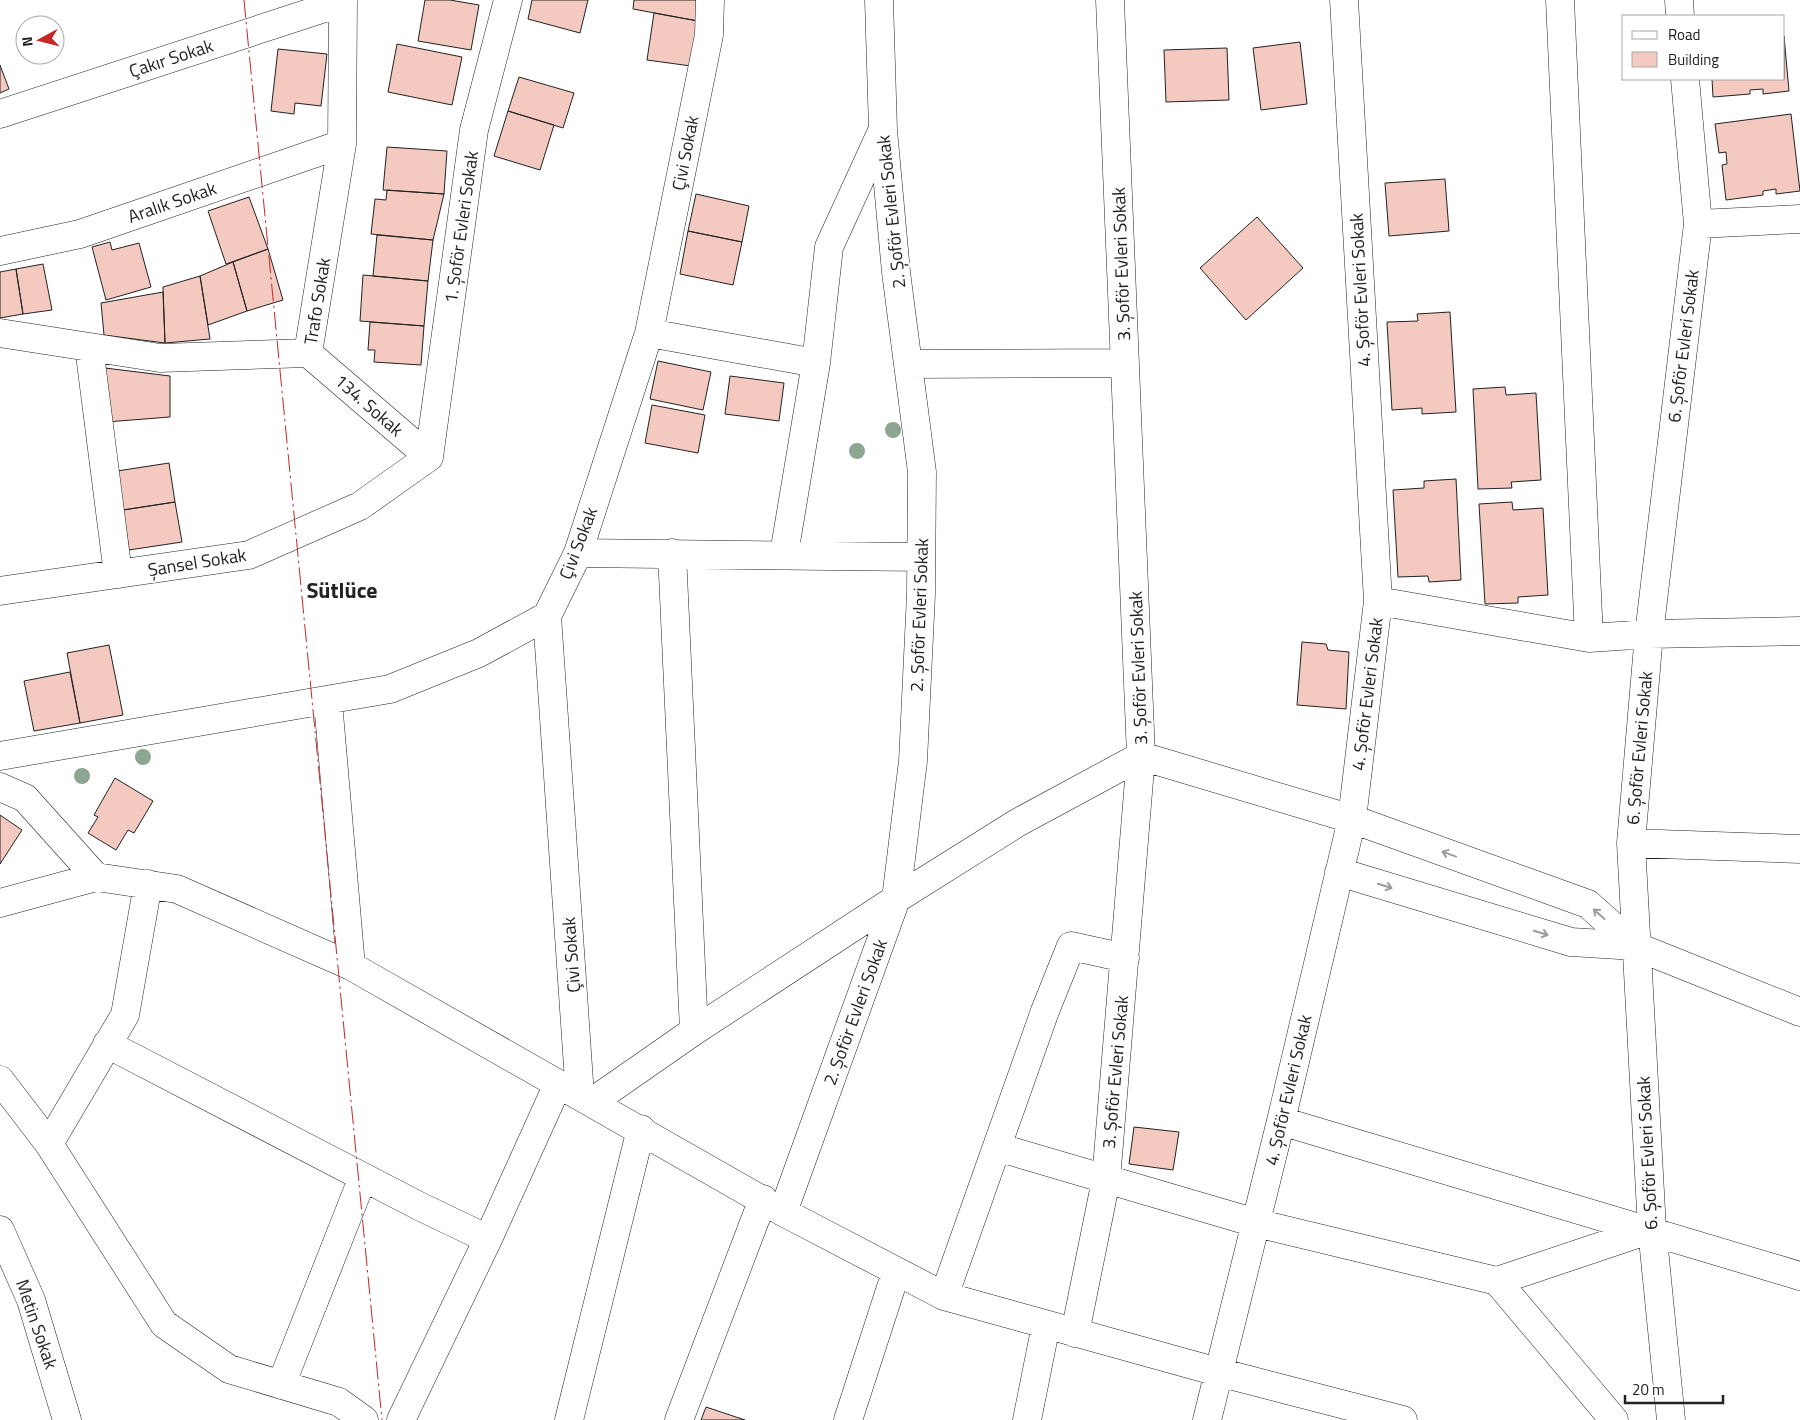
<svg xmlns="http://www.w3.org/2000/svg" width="1800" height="1420" viewBox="0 0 1800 1420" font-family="'Titillium Web',sans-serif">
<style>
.building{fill:#f3c9c0;stroke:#222}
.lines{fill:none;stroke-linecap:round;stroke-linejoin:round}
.minor-casing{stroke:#222;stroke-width:29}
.minor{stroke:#fff;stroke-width:28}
.power{stroke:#c62828;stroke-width:1;stroke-dasharray:18 4 2.5 4;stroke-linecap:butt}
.tree{fill:#8da692}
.oneway{stroke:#9c9c9c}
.labels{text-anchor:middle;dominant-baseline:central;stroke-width:4;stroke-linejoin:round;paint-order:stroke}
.street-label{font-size:18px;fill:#222;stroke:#fff}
.district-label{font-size:22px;font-weight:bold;fill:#222;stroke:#fff}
</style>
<rect width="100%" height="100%" fill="#fff"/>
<path class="building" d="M425,0H450L479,5L471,50L418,41Z
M532,0H588L580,33L528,19Z
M634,0H702L698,21L633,9Z
M654,13L698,21L691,66L647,60Z
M1784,36L1789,91L1763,94V89L1750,90V94L1713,97L1712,79H1784Z
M1300,42L1307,104L1261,110L1253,48Z
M397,44L462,57L452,105L388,92Z
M1227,48L1229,100L1166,102L1164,50Z
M278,49L327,54L321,106L295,103L294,114L271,111Z
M0,65L9,89L0,93Z
M519,77L574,93L563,128L508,111Z
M508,111L554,125L540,170L494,156Z
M1791,114L1800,191L1776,194V189L1763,191V195L1726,200L1722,165L1727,164L1726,152L1719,153L1715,124Z
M387,147L447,151L444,194L383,190Z
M1445,179L1449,231L1389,236L1385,183Z
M387,190L444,194L433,240L371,234L375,199L386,200Z
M696,194L749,206L742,242L688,231Z
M249,197L268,249L226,264L208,211Z
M1257,217L1303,268L1246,320L1200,268Z
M688,231L742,242L733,285L680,274Z
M377,235L433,240L428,281L373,276Z
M110,242L112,250L139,243L151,287L106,300L92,247Z
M268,249L283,300L247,311L233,262Z
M233,262L247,311L208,325L200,276Z
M43,264L52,310L23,314L16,269Z
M16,269L23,314L0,318V272Z
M363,275L428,281L424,326L360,321Z
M200,276L210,339L165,343L163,287Z
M163,292L165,343L104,335L101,303Z
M1450,312L1456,412L1422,414V408L1392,410L1387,322L1418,321L1417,314Z
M370,322L424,326L421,365L374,362L375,350H368Z
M658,361L711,372L703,410L650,399Z
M105,368L170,376V417L106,422Z
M730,376L784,383L779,421L725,414Z
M1505,387L1506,395L1536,393L1541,480L1511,482L1512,488L1478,489L1473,389Z
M652,405L705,415L698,453L645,443Z
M169,463L175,502L123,510L117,471Z
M1456,479L1461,580L1429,582L1428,576L1398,577L1393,490L1424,488V481Z
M175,502L182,542L129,550L123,510Z
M1512,502L1513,510L1543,508L1548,595L1518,597V603L1485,604L1479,504Z
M1302,642L1326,644L1328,650L1349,652L1346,709L1297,705Z
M109,645L123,715L80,723L67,653Z
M70,672L80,723L34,731L24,681Z
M115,778L153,801L134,833L128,830L116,850L88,833L98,817L94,815Z
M0,815L22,830L0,864Z
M1134,1127L1179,1132L1173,1170L1129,1164Z
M706,1407L745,1420H701Z"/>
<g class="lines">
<defs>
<path id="minor" d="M1560,0L1589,638
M1679,0L1680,16
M0,114L343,2
M1698,224L1800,219
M0,251L80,234L342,144
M0,333L160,358L308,353L342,144L343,0
M649,333L816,363
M89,347L118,574
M308,353L429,457
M908,364L1125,363
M429,457L474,130L508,0
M578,553L921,557
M672,553L694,1031
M784,554L816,363L829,247L882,131
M0,591L249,555L360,506L429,457
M1378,601L1589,638L1649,634L1800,631
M328,702L351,966
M0,756L390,689L479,653L547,616
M0,787L25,798L96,877
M1631,843L1800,849
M1339,872L1571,942L1635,946L1800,1012
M0,903L96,877L177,889L351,966L783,1212L944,1296L1218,1372L1403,1420
M107,1044L421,1207L488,1239L558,1084
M0,1080L49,1144L164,1324L229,1369L339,1402L364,1420
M580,1096L547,616L578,553L649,333L709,35L710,0
M592,1102L694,1031L896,899L1017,823L1141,756L1352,819L1588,904L1635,946
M1281,1121L1800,1276
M49,1144L125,1015L148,884
M997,1147L1256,1223L1497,1281L1614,1420
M783,1212L896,899L913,761L921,594L922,472L896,272L883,130L879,0
M0,1230L31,1300L67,1420
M1497,1281L1652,1229
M944,1296L1045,1011L1071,946L1125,958
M1075,1333L1106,1180L1141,756L1110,0
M281,1385L363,1177
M401,1420L488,1239
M569,1420L641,1129
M679,1420L763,1199
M848,1420L896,1272
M1027,1420L1046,1325
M1207,1420L1281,1121L1352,819L1378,601L1344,0
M1671,1420L1652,1229L1631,843L1649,634L1698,224L1685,79"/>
</defs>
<use href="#minor" class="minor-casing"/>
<use href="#minor" class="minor"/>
<path class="power" d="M244,0L382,1420"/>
</g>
<g class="tree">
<circle cx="893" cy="430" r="8"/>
<circle cx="857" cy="451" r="8"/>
<circle cx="143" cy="757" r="8"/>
<circle cx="82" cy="776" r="8"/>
</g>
<defs><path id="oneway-shaft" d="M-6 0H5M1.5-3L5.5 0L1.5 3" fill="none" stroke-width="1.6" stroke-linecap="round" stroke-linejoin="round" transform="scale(1.25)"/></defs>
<g class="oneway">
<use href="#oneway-shaft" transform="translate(1449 854) rotate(-160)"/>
<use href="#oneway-shaft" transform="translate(1385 886) rotate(17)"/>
<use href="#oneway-shaft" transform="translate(1599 914) rotate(-139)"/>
<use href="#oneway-shaft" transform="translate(1541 933) rotate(17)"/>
</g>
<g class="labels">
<g class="street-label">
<text transform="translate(171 58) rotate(-18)">Çakır Sokak</text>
<text transform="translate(685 153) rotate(-79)">Çivi Sokak</text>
<text transform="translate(172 202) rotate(-19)">Aralık Sokak</text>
<text transform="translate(891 212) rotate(-96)">2. Şoför Evleri Sokak</text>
<text transform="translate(461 227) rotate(-82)">1. Şoför Evleri Sokak</text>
<text transform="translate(1121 264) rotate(-92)">3. Şoför Evleri Sokak</text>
<text transform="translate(1360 290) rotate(-93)">4. Şoför Evleri Sokak</text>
<text transform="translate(317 301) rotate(-81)">Trafo Sokak</text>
<text transform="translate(1683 346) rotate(-83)">6. Şoför Evleri Sokak</text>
<text transform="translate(369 405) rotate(41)">134. Sokak</text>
<text transform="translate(578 543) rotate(-69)">Çivi Sokak</text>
<text transform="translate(197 562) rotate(-9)">Şansel Sokak</text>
<text transform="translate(919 615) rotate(-88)">2. Şoför Evleri Sokak</text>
<text transform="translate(1138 668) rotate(-92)">3. Şoför Evleri Sokak</text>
<text transform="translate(1367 694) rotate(-83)">4. Şoför Evleri Sokak</text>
<text transform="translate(1639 748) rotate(-85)">6. Şoför Evleri Sokak</text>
<text transform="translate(571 955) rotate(-94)">Çivi Sokak</text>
<text transform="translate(855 1012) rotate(-70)">2. Şoför Evleri Sokak</text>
<text transform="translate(1115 1072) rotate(-85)">3. Şoför Evleri Sokak</text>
<text transform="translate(1288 1090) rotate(-77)">4. Şoför Evleri Sokak</text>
<text transform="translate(1647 1153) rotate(-93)">6. Şoför Evleri Sokak</text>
<text transform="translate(37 1324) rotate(71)">Metin Sokak</text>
</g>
<g class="district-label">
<text x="342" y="590">Sütlüce</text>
</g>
</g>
<rect x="1622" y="15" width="162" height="65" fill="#ffffff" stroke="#a7a7a7"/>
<rect x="1632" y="31" width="25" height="8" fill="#ffffff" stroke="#a7a7a7"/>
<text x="1668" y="40" font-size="15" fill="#222222">Road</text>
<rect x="1632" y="52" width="25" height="15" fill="#f3c9c0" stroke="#a7a7a7"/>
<text x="1668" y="65" font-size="15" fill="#222222">Building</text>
<g transform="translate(40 40) rotate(263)"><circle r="24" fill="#ffffff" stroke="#a7a7a7"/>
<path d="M0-4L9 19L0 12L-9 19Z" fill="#c62828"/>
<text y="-8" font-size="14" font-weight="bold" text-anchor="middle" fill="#222222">N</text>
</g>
<path d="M1625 1395v8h98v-8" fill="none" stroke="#222222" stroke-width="2.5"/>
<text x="1632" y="1395" font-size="15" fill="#222222" stroke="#ffffff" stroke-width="4" paint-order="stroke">20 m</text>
</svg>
